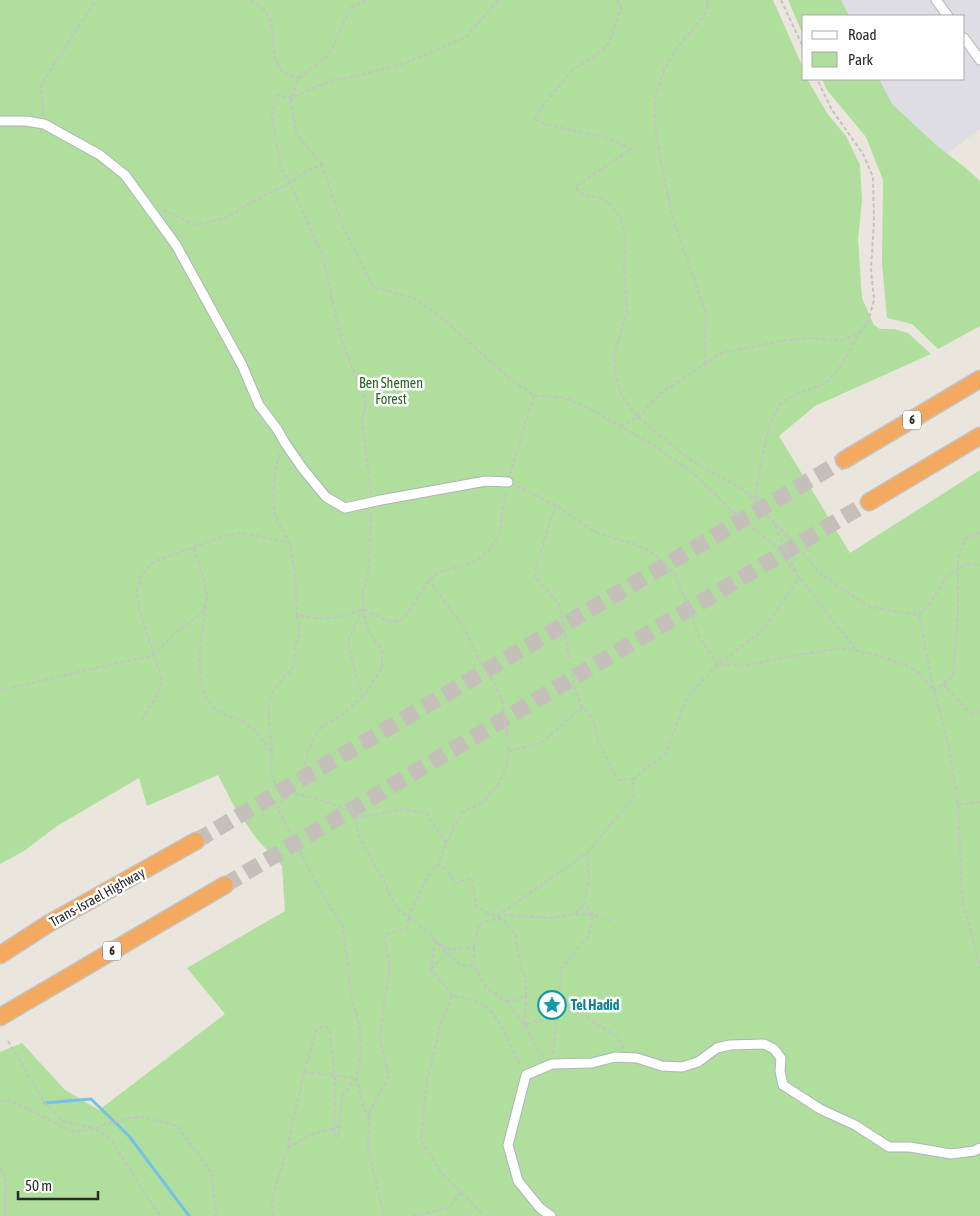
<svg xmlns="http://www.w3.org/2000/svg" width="980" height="1216" viewBox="0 0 980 1216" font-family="'Asap Condensed',sans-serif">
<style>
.industrial{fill:#dfdde4}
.green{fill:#afde9d}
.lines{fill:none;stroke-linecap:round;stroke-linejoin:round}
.stream{stroke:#77c1e6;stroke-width:3}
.motorway-tunnel{stroke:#c4c0b9;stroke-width:16;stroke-dasharray:16 8;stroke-linecap:butt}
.minor-casing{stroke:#b0b2bd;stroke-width:11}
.motorway-casing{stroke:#c3c3c3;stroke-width:19}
.path{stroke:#c3c3c3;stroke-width:2;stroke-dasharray:4 2.5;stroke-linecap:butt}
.minor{stroke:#fff;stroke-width:9}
.motorway{stroke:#f3aa60;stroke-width:16}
.labels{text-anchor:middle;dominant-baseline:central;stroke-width:5;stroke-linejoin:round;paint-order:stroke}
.shield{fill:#fff;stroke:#6a6a6a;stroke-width:1}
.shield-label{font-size:12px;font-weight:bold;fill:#2a2a2a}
.park-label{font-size:14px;fill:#28621f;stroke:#fff}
.street-label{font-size:14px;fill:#2a2a2a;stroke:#fff}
.culture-label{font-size:14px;font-weight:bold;fill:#0d838f;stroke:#fff;text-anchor:start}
</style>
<rect width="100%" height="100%" fill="#ebe6dd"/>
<path class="industrial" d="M824,0H980V129L948,153L897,132L868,79H964V16H833Z"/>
<path class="green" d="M0,0H773L804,70V79H807L827,113L846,136L860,165L862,200L858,239L862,298L874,325L880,329H894L908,333L931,354L815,406L779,436L850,553L980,470V1216H0V1052L22,1043L65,1090L99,1110L225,1014L187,968L285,911L282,866L256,838L234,806L218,775L147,806L139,778L57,826L24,851L0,864Z
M788,0H841L849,16H804V37Z
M822,79H879L892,104L935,144L968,170L980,181V326L938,349L912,324L887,318L882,264L883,180L866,137L827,90Z"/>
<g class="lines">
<path class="stream" d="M45,1103L91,1099L129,1136L189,1216"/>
<path class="motorway-tunnel" d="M196,841L844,460
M225,885L869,502"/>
<defs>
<path id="minor" d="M936,0L948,16
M964,38L980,60
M0,121H26L44,124L100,155L125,175L176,245L242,365L259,405L277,429L285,443L303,469L326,497L345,508L381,500L486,481L508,482
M551,1216L540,1208L518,1181L508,1145L526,1075L552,1064L592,1063L615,1057L637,1058L662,1066L682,1067L698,1062L717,1048L730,1045L764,1044L774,1049L781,1058L780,1071L783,1085L820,1109L855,1125L889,1147H910L951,1154L974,1151L980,1148"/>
<path id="motorway" d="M844,460L980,379
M869,502L980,436
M0,955L48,924L196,841
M0,1017L225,885"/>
</defs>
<use href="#minor" class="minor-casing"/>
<use href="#motorway" class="motorway-casing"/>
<path class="path" d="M251,0L265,10L271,22L275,60L283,72L299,78
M617,0L621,7L609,43L597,55L572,70L541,108L534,120L552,126L605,137L631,149L575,187L583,195L599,197L610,204L620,217L626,238L624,265L627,312L614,355L615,373L621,394L628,405L638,417L687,457L703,468L743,489L755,500L774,523L788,536L822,575L870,607L919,615
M781,0L804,49
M43,114L41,85L96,0
M322,165L296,133L291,98L299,78L329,55L351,7L368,0
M163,210L196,225L228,217L246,205L290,183L308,170L322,165L343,227L373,287L413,298L437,314L513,381L534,395L565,398L586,407L650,443L694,474L731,510L773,544L857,651
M705,364L706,314L673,218L664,178L655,126V99L664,70L675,50L703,17L708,6L707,0
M620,426L638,417L661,393L721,353L787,340L814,338L841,341L860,332L868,322L874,300L871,270L874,221L873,177L863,154L832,110L817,79
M280,454C274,467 272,501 275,515C279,527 289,538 291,550C295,571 297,593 297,615C323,621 338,619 363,609L390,622L399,621L407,614L429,580L439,572L473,563L487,553L499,535L506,491
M510,474L534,395
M517,486L555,505L597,533L632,543L649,551L664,562L675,575L692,616L696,630L702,642L718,664L740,666L827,650L843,648L877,655L909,667L919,673L934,691
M371,494L362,421L366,403L341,339L322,254L290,183L281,169L272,115L277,95L291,98L332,80L353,77L405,63L466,37L498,0
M755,499C759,476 766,419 781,404C793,393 806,392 819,386C839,377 849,350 860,332
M555,505L534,575L559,604L566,638L575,690L582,707L593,719L598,742L618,780L633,779
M775,526L797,573
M206,606C202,630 192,687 212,706C219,714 234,717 243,722C255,729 263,741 272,752
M297,615L299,626V636L295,646L294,667L277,685L271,696L268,708L272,752L271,774L275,783L284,791L314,798L348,809L355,817L359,837L382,877L393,901L401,912L430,933L435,941
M919,615L934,691L948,743L958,805L962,898L980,968
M919,615L930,603L947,576L968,563L980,565
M943,684L971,714L980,711
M0,690L154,655L174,634L202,613L207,598L205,584L194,548
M934,691L953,676L958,614V557L965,539L980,533
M363,697L355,673L348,641L363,609
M142,720L160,690L161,677L139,608L137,591L140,577L153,562L227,535L241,533L288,542
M509,751L541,743L582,707
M958,805L980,802
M355,817L375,815L401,809L426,813L447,844
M437,865L446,868L455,883L472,878L476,907L504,921L516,935L518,954L526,982V995L517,1000L506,1001
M575,914L593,915L612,921
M497,916L587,853
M435,941L450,949L474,947L479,924L507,915L549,918L575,914L584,905L589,875L587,853L634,797L633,779L666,753L687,697L718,664L763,630L799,578
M435,941L431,969C438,979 446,986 452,996C462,998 477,999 485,1006C503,1020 510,1047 521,1066
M438,944L461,965L474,966
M474,948V966L486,987L506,1001L525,1025L536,1048L545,1057
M431,969L450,949
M452,996L440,1026L427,1081L421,1140L441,1172L484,1216
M526,1024L544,1019L558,1011H576L616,1036L624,1049
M525,1025L526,995
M8,1041L45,1103L63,1121L92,1128
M553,1054L562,968L589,935L593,915L584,905
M304,1072L356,1078L369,1124
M0,1101L9,1100L74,1132L95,1128L124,1119L144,1117L177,1126L211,1172L216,1216
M96,1129L112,1141L156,1211L162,1216
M288,1148L310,1135L340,1126
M0,1167L6,1181L5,1216
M273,1216L272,1199L287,1149L304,1072L316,1031L324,1026L329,1029L335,1075L334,1128L336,1137H338L339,1133L342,1096L356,1078L361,1054L360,1029L351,994L343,927L324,897L277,808L291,793L301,776L312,741L322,726L340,716L363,697L382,668V650L368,631L363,609V594L369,569L371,511
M384,1216L368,1148L370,1111L389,1076L380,1039L384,1003L390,970L384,935L407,928L408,918L427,878L437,865L454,827L462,813L484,801L499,783L506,769L509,751L502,700L496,686L480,662L465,629L429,580
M413,1216L449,1208L460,1192"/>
<use href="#minor" class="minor"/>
<use href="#motorway" class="motorway"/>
</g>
<defs>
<symbol id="sight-ring" viewBox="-11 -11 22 22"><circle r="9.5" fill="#fff" stroke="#0f9aa8" stroke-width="1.5"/><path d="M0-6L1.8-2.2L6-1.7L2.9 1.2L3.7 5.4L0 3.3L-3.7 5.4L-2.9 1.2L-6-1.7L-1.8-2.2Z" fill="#0f9aa8"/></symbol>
</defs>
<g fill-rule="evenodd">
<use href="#sight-ring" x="536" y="989" width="32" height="32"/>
</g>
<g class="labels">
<g class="shield">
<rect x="903" y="410.5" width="18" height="19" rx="4"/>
<rect x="103" y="941.5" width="18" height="19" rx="4"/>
</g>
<g class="shield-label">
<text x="912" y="420">6</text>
<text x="112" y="951">6</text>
</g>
<g class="park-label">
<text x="391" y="383">Ben Shemen<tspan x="391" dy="16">Forest</tspan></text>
</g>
<g class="street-label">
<text transform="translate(97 897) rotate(-29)">Trans-Israel Highway</text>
</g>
<g class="culture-label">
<text x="571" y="1005">Tel Hadid</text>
</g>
</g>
<rect x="802" y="15" width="162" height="65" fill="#ffffff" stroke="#aaaaaa"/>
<rect x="812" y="31" width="25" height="8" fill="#ffffff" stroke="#aaaaaa"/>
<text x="848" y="40" font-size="15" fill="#2a2a2a">Road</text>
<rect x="812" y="52" width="25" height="15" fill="#afde9d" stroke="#aaaaaa"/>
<text x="848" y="65" font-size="15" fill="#2a2a2a">Park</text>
<path d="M18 1191v8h80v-8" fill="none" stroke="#2a2a2a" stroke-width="2.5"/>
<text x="25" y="1191" font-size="15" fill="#2a2a2a" stroke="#ffffff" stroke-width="4" paint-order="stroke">50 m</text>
</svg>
